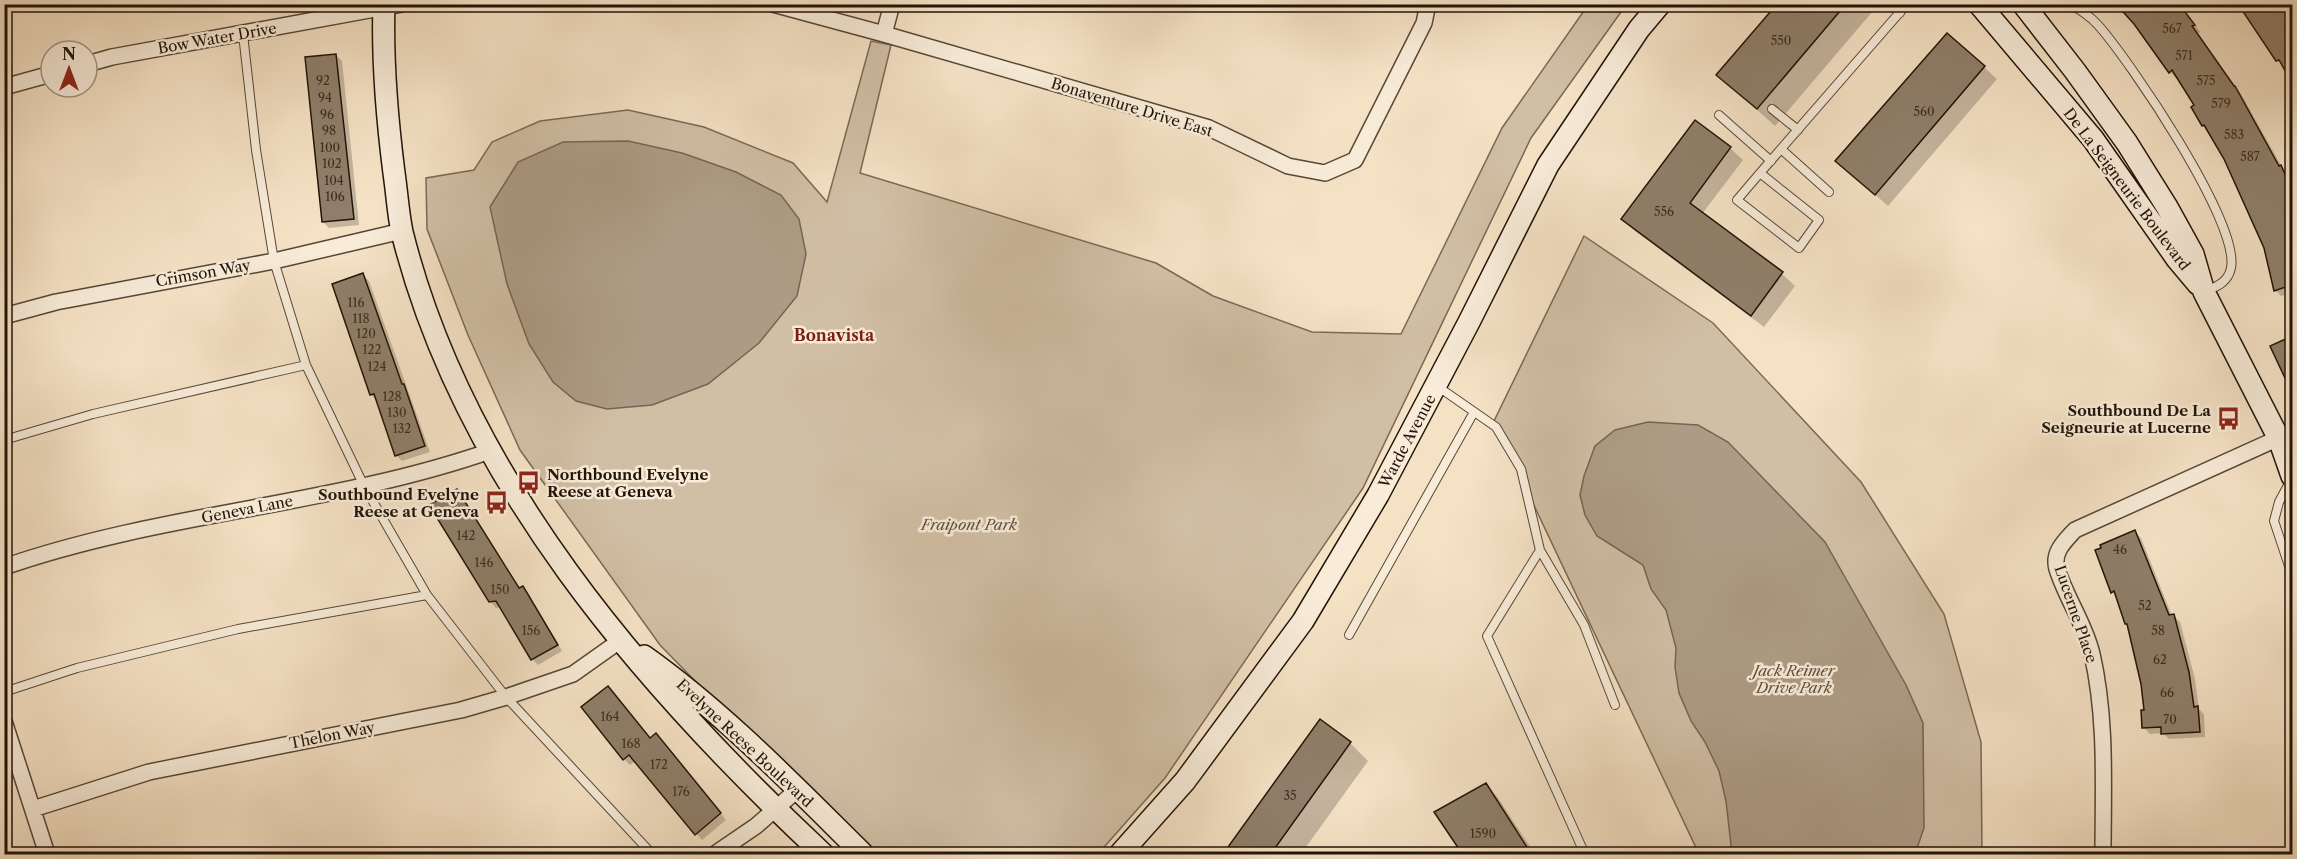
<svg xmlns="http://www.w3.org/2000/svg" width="2297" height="859" viewBox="0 0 2297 859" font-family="'Libre Caslon Text',serif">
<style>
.green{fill:#d1bfa5;stroke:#796956;stroke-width:1.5}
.water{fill:#ad9c85;stroke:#756553;stroke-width:1.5}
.shadow{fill:#0003}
.building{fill:#8f7f6a;stroke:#211308;stroke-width:1.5}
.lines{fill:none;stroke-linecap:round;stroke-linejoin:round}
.lane-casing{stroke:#564737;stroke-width:10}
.street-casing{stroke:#564737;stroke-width:18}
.secondary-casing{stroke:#211308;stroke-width:24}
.lane{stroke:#f8ecd9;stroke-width:8}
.street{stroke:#f8ecd9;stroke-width:15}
.secondary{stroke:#f8ecd9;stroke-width:21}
.labels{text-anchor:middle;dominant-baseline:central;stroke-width:5;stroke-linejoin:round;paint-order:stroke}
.number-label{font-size:12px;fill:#3c2e20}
.street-label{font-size:15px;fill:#211308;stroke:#f8ecd9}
.poi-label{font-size:15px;font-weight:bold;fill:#211308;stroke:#f8ecd9;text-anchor:end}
.park-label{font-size:15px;font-style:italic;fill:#5f4f3f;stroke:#f8ecd9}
.neighbourhood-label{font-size:16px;font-weight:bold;fill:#7a1f14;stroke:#f8ecd9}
</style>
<rect width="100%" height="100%" fill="#f5e2c5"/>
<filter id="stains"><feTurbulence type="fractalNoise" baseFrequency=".00333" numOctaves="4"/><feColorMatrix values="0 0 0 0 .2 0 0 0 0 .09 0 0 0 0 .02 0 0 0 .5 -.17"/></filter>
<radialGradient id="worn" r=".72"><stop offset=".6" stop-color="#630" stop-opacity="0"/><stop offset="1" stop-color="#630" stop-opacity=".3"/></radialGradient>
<path class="green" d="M1588,5H1626L1531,138L1363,488L1165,778L1098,854H864L660,645L520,450L468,335L427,229L426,178L474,170L492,142L540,121L628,110L704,127L793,163L827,202L871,41L891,45L860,173L1156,263L1213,296L1312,332L1401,334L1502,128Z
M1584,236L1713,323L1861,482L1944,614L1981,742L1982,854H1699L1494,421Z"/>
<path class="water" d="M628,141L682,153L736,172L781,195L799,219L806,254L797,296L759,343L708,384L652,405L607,409L576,401L553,382L529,344L507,284L490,207L518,162L563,142Z
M1648,422L1698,425L1728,442L1825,542L1906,685L1923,723L1924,828L1915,854H1732L1726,801L1719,771L1705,742L1691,721L1679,693L1675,667L1676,648L1666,610L1651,589L1643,565L1597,536L1585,515L1580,495L1584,476L1595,446L1615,430Z"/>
<path class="shadow" d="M1779,4L1878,5L1775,126L1718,75Z
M2118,4H2180L2200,32L2198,33L2241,94L2292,185V302L2290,294L2281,296L2275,290L2265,248L2225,158L2209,130L2204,125L2196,106L2178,77L2176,78L2170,72L2135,23Z
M2242,4H2290L2286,8L2292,17V80Z
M336,55L342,61L359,225L329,228L323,222Z
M1984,67L1997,79L1888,206L1837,161Z
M1695,122L1730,148L1743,160L1702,214L1782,274L1795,286L1764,327L1635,231L1623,219Z
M363,275L369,281L430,452L402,461L396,455L377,401L371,394Z
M2292,338V382L2286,375L2272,347Z
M457,491L463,497L520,589L523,587L528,593L562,651L538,665L532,659L501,607L496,608L490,601Z
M2135,532L2141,538L2172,616H2174L2180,622L2195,679L2199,709L2204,714L2205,737L2169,739L2163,733L2150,734L2144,728L2146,711L2142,684L2129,626L2118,597L2112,592Z
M583,708L650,740L661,741L726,820L702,840L635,761L630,765L624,759Z
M1320,721L1350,743L1368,761L1301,854H1235Z
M1486,785L1498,798L1535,854H1448L1459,847Z"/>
<path class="building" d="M1777,4H1846L1757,109L1716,75Z
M2116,4H2179L2195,25L2192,26L2234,86H2235L2279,166L2281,165L2292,190V285L2274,291L2264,248L2224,159L2204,125L2202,126L2191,107L2194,105L2172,70L2169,73L2134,24Z
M2238,4H2283L2292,17V83L2279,60L2276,61Z
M1947,33L1985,66L1875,195L1835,161Z
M336,54L354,219L322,222L305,57Z
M1695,120L1731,147L1690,203L1783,272L1751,316L1621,219Z
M363,273L402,384H404L425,446L395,456L374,394L370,395L332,284Z
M2292,336V393L2270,346Z
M457,489L519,588L523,586L558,645L531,660L496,601L489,602L429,505Z
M2135,530L2169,615L2174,614L2189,672L2194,707L2198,706L2200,732L2161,734V727L2142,728L2141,710H2144L2141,684L2127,624H2125L2114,591L2111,593L2095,550L2101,548L2100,545Z
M608,686L650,738L656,733L721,813L695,835L629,755L623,760L581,707Z
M1320,719L1351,742L1270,855H1233L1228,847Z
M1486,783L1532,855H1463L1434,812Z"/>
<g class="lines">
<defs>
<path id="lane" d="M1890,4L1900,13
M2068,4C2077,7 2091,17 2098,25C2130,61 2240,223 2231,268C2228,282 2218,286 2206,291
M243,34L256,150L274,261L306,365L364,486L427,595L506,697L652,854
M1772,109L1798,130
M1719,115L1771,161
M1781,149L1829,192
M1760,173L1819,220L1799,248L1737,200L1760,173L1907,4
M1437,386L1496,427L1521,469L1540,550L1487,636L1583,850
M4,440L93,414L306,365
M2292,478L2279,502L2274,521L2292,575
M1540,550L1584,625L1615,705
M1349,635L1474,412
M4,692L77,668L238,629L427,595"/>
<path id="street" d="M773,4L884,34L1209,128L1288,166L1325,173L1355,160L1424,23L1428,4
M884,34L892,4
M87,64L112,57L402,4
M4,87L51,74
M4,316L56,302L274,261L402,231
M4,567C162,512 332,506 490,451
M4,721L47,854
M33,809L149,772L461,710L506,697L573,674L621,640
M715,854L756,826L797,790
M2103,854C2103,788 2107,719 2092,654C2085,624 2066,598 2057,569C2052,552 2065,541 2075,530L2292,432"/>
<path id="secondary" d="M384,4C382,61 387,118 394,173C397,193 398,213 402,232C463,478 643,685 823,854
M1979,4L2093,139L2177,259L2198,284
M2023,4L2075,71L2127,143L2167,207L2193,254L2204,292L2279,439L2292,476
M644,656C724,713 793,785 863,854
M1120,854L1185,781L1303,621L1378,495L1469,322L1548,165L1639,29L1660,4"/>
</defs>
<use href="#lane" class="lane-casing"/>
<use href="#street" class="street-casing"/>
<use href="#secondary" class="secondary-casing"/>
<use href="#lane" class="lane"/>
<use href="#street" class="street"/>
<use href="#secondary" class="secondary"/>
</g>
<defs>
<symbol id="bus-bare" viewBox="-9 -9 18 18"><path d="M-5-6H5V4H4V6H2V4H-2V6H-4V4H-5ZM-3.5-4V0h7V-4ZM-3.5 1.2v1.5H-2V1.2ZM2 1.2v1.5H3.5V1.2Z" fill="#8f2418" stroke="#f8ecd9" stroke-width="2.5" paint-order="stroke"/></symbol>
</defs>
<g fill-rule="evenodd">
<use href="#bus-bare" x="2212" y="402" width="33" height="33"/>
<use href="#bus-bare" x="512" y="466" width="33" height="33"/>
<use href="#bus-bare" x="480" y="486" width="33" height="33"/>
</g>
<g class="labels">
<g class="number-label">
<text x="2172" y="28">567</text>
<text x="1781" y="40">550</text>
<text x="2184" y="55">571</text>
<text x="323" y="80">92</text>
<text x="2206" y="80">575</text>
<text x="325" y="97">94</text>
<text x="2221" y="103">579</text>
<text x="1924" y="111">560</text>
<text x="327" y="114">96</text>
<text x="329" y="130">98</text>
<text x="2234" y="134">583</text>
<text x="330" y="147">100</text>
<text x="2250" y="156">587</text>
<text x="332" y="163">102</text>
<text x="334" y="180">104</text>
<text x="335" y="196">106</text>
<text x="1664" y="211">556</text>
<text x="356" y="302">116</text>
<text x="361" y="318">118</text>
<text x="366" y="333">120</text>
<text x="372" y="349">122</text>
<text x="377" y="366">124</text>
<text x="392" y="396">128</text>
<text x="397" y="412">130</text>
<text x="402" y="428">132</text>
<text x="466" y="535">142</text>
<text x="2120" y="549">46</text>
<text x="484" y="562">146</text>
<text x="500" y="589">150</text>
<text x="2145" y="605">52</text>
<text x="531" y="630">156</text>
<text x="2158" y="630">58</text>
<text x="2160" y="659">62</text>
<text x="2167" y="692">66</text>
<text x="610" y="716">164</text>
<text x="2170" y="719">70</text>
<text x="631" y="743">168</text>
<text x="659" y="764">172</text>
<text x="681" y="791">176</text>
<text x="1290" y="795">35</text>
<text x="1483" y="833">1590</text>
</g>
<g class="street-label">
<text transform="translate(217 38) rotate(-10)">Bow Water Drive</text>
<text transform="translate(1132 107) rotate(17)">Bonaventure Drive East</text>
<text transform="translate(2127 189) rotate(53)">De La Seigneurie Boulevard</text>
<text transform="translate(203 273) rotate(-10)">Crimson Way</text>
<text transform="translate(1407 441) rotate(-62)">Warde Avenue</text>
<text transform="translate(247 509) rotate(-11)">Geneva Lane</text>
<text transform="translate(2076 614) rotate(71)">Lucerne Place</text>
<text transform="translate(332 735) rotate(-11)">Thelon Way</text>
<text transform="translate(745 743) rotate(43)">Evelyne Reese Boulevard</text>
</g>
<g class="poi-label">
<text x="2211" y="410">Southbound De La<tspan x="2211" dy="17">Seigneurie at Lucerne</tspan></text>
<text x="547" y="474" text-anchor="start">Northbound Evelyne<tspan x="547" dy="17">Reese at Geneva</tspan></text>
<text x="479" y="494">Southbound Evelyne<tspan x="479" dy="17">Reese at Geneva</tspan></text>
</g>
<g class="park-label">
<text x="969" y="524">Fraipont Park</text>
<text x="1794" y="670">Jack Reimer<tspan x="1794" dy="17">Drive Park</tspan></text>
</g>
<g class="neighbourhood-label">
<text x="834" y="335">Bonavista</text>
</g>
</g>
<rect width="2297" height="859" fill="none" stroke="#f5e2c5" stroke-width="24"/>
<rect x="6" y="6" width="2285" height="847" fill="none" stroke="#211308" stroke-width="3"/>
<rect x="12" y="12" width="2273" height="835" fill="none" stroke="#211308" stroke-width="1.5"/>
<g transform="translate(69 69)"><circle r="28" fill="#f8ecd9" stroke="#a29585" stroke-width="1.5"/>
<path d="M0-4.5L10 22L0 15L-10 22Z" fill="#8f2418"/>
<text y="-9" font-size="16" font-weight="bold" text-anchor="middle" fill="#211308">N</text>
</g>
<rect width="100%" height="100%" filter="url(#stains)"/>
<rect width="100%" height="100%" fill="url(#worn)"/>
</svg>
